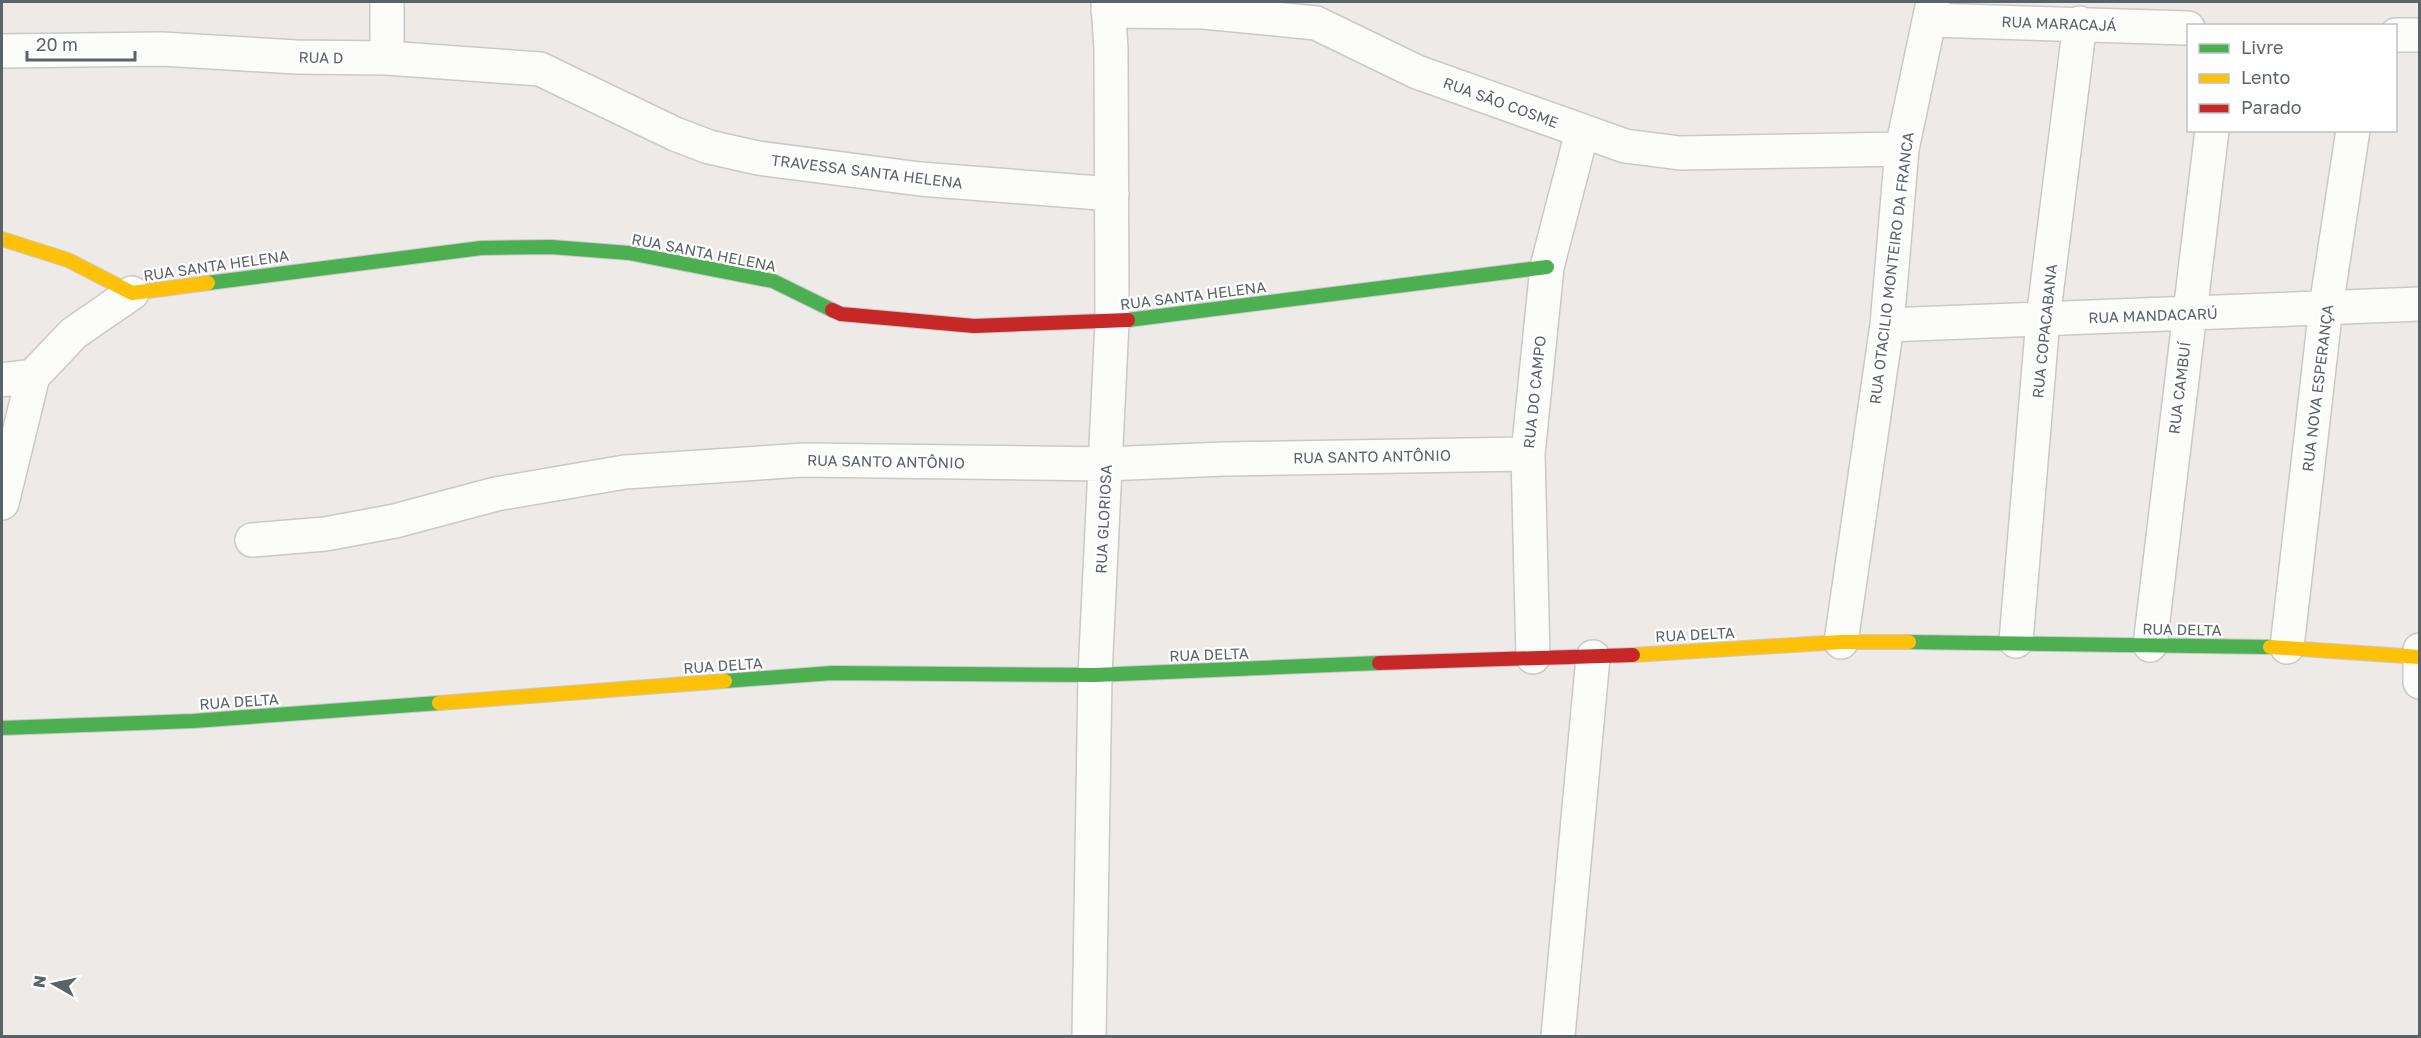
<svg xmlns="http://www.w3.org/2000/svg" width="2421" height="1038" viewBox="0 0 2421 1038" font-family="'Golos Text',sans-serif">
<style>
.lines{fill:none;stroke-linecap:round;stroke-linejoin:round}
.street-casing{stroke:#c9c9c9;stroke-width:36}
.fast-casing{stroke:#c8c9c9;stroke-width:16}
.slow-casing{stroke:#c8c9c9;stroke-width:16}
.jam-casing{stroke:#c8c9c9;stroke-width:16}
.street{stroke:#fcfcfb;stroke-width:33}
.fast{stroke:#4caf50;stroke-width:14}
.slow{stroke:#ffc107;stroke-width:14}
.jam{stroke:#c62828;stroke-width:14}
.labels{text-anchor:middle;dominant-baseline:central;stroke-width:4.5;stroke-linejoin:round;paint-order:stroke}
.street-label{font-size:15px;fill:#5c6366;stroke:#fff}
</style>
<rect width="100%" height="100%" fill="#edeae7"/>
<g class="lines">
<defs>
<path id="street" d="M1108,11L1204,12L1316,23L1417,72L1625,146L1680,153L1902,149
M1930,20L2188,28
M2396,35H2420
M2,51L162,49L296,57L387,58L540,69L675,134L709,147L758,158L920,179L1112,194
M387,58V2
M1887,325L2420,304
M2,380L33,376L74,333L132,293
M2,503L33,376
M252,540L325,534L395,521L496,494L625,472L804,460L1105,464L1225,459L1528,454
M2016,641L2043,319L2080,23
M1841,642L1887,325L1902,149L1933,2
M2150,645L2212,130
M2287,647L2326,307L2353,130
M2420,650V682
M1533,657L1528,454L1547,267L1582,132
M1089,1036L1095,675L1112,322L1111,49L1108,2
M1558,1036L1593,657"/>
<path id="fast" d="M208,283L481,248L551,247L629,253L773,281L832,310
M1128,320L1547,267
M1909,642L2270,647
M725,681L832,673L1095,675L1379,663
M2,728L193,721L439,703"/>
<path id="slow" d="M2,239L68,260L132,293L208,283
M2270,647L2420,657
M1633,655L1841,642H1909
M439,703L725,681"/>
<path id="jam" d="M832,310L841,314L974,326L1128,320
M1379,663L1633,655"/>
</defs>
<use href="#street" class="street-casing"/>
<use href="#fast" class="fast-casing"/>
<use href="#slow" class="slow-casing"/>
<use href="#jam" class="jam-casing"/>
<use href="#street" class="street"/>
<use href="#fast" class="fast"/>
<use href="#slow" class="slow"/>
<use href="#jam" class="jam"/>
</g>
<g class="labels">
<g class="street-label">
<text transform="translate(2059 23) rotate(2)">RUA MARACAJÁ</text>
<text transform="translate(321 57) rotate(1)">RUA D</text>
<text transform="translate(1501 102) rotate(20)">RUA SÃO COSME</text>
<text transform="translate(867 171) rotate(7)">TRAVESSA SANTA HELENA</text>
<text transform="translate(704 252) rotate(11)">RUA SANTA HELENA</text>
<text transform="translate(216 265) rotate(-8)">RUA SANTA HELENA</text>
<text transform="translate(1891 268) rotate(-83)">RUA OTACILIO MONTEIRO DA FRANCA</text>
<text transform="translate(1193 295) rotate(-7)">RUA SANTA HELENA</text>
<text transform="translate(2153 315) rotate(-2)">RUA MANDACARÚ</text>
<text transform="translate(2044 331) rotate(-84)">RUA COPACABANA</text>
<text transform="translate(2179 388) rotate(-83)">RUA CAMBUÍ</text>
<text transform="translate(2317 388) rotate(-83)">RUA NOVA ESPERANÇA</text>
<text transform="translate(1534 392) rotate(-84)">RUA DO CAMPO</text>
<text transform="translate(1372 456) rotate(-1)">RUA SANTO ANTÔNIO</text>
<text transform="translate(886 461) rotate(1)">RUA SANTO ANTÔNIO</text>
<text transform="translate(1103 519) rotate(-87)">RUA GLORIOSA</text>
<text transform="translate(2182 629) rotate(1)">RUA DELTA</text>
<text transform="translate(1695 634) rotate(-3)">RUA DELTA</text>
<text transform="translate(1209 654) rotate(-2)">RUA DELTA</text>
<text transform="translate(723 665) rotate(-4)">RUA DELTA</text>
<text transform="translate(239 701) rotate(-4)">RUA DELTA</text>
</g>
</g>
<rect width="2421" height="1038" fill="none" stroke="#5c6366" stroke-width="6"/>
<rect x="2187" y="24" width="210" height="108" fill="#ffffff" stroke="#bec1c2" stroke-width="1.5"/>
<rect x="2199" y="44" width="30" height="9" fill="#4caf50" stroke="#bec1c2" stroke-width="1.5"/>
<text x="2241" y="54" font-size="18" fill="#5c6366">Livre</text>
<rect x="2199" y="74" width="30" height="9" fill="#ffc107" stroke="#bec1c2" stroke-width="1.5"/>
<text x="2241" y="84" font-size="18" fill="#5c6366">Lento</text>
<rect x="2199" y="104" width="30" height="9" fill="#c62828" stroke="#bec1c2" stroke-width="1.5"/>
<text x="2241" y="114" font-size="18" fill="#5c6366">Parado</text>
<g transform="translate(54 984) rotate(279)" stroke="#ffffff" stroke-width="4.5" paint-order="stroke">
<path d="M0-4.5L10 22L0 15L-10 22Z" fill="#5c6366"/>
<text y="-9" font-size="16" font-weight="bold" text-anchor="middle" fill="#5c6366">N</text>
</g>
<path d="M27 51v9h108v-9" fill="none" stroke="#5c6366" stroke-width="3"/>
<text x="36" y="51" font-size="18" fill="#5c6366" stroke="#ffffff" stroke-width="4.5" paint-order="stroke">20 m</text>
</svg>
